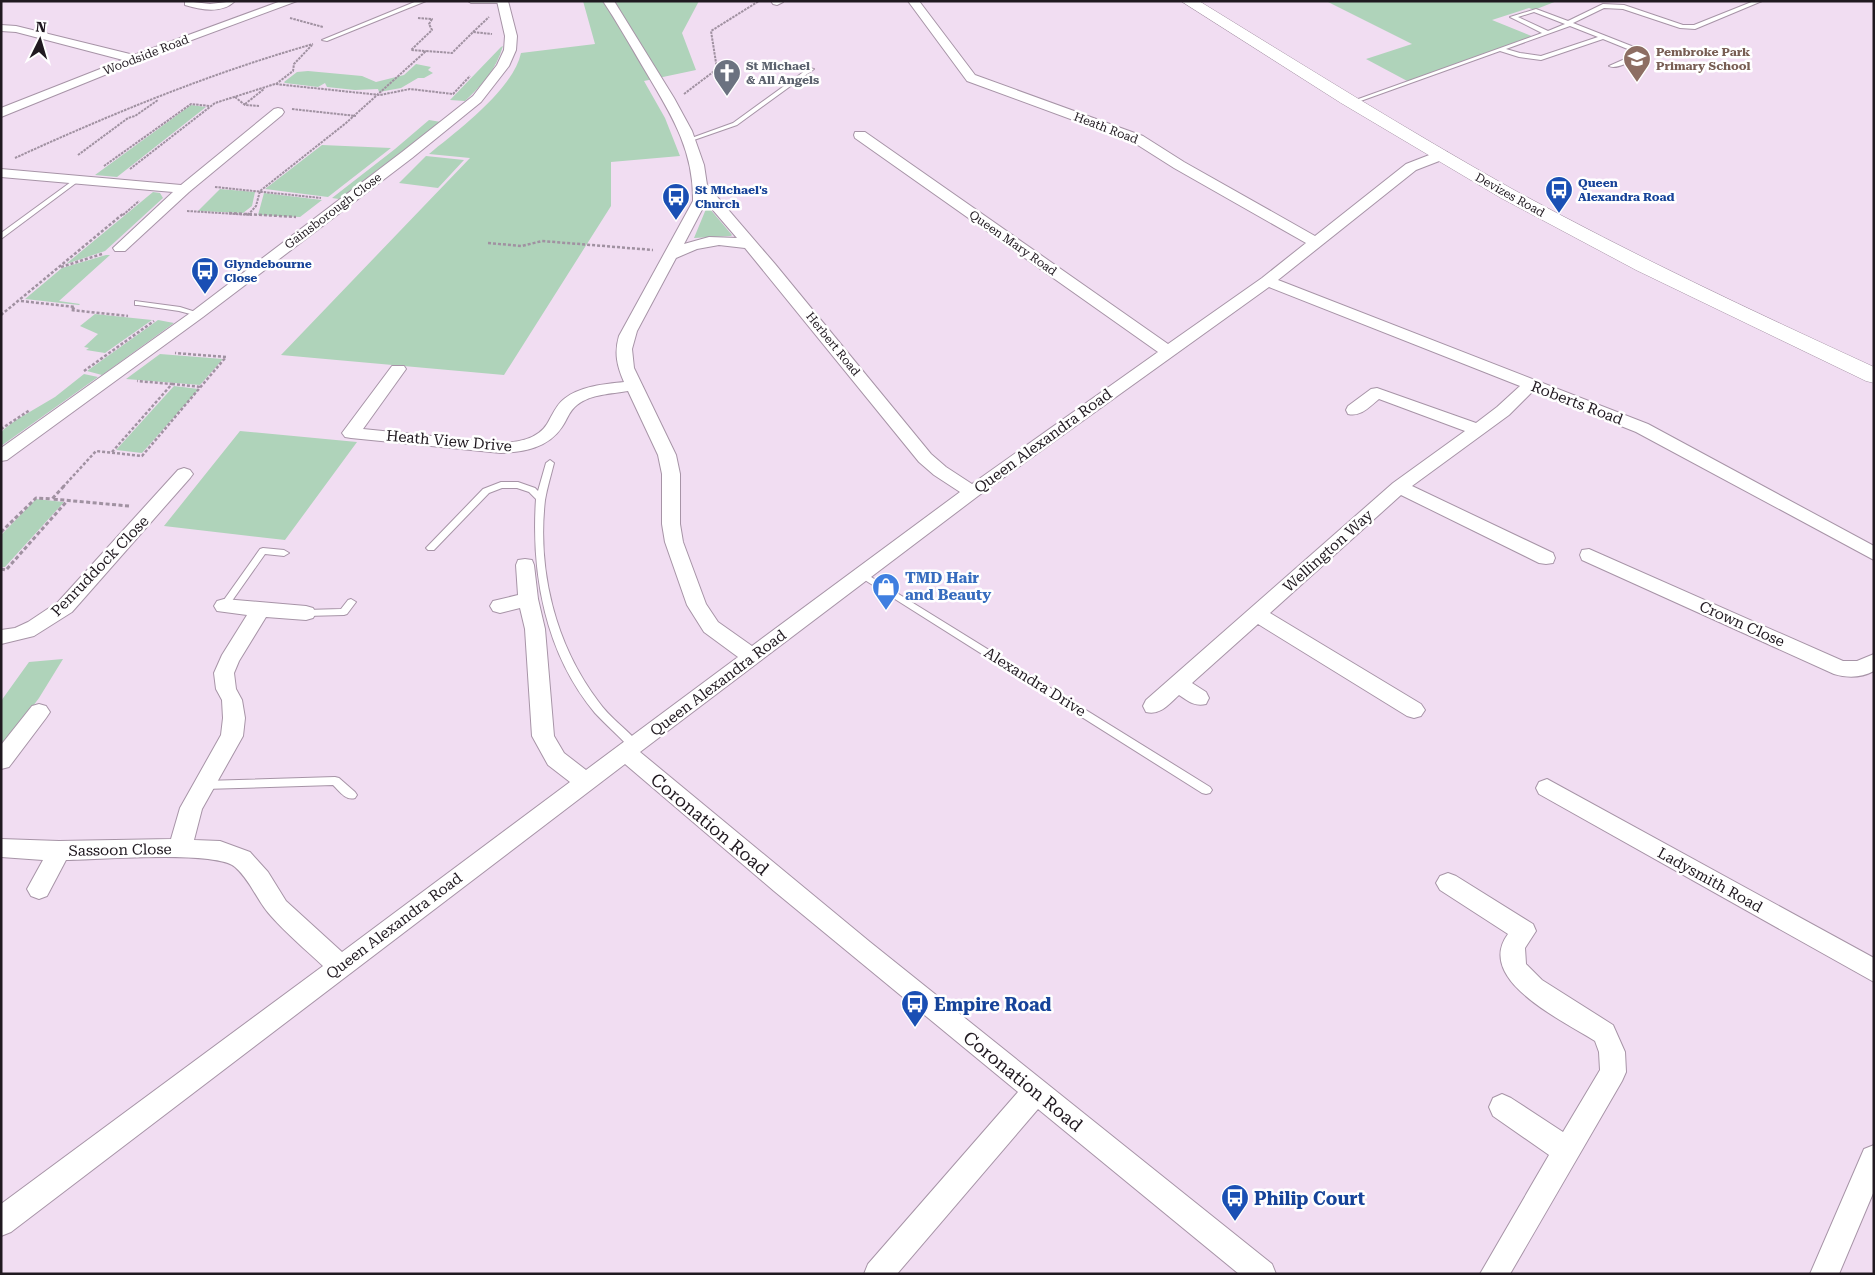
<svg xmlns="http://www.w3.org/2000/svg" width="1875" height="1275" viewBox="0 0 1875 1275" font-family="'Roboto Serif',serif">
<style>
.green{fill:#afd3ba}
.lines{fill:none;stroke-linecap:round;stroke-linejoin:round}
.service-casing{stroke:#a794a7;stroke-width:2}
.minor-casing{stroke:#a794a7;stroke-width:2}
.primary-casing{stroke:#a794a7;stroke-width:1}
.path-far2{stroke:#a091a1;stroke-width:2;stroke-dasharray:2.5 1;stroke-linecap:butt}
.path-far1{stroke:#a091a1;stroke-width:2.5;stroke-dasharray:3 2;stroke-linecap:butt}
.path{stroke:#a091a1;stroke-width:3;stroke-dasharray:4 2.5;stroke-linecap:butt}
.service{fill:#fff;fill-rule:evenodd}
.minor{fill:#fff;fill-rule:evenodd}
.primary{fill:#fff;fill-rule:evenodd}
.labels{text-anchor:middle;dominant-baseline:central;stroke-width:5;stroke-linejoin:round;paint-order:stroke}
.far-education-label{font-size:12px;font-weight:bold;fill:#785e54;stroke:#fff;text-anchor:start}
.far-street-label{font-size:12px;fill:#201920;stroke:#fff}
.far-worship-label{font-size:12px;font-weight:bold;fill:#5b616d;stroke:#fff;text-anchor:start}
.far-transit-label{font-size:12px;font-weight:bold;fill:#164399;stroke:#fff;text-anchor:start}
.street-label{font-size:15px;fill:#201920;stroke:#fff}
.shop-label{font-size:15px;font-weight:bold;fill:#366cbe;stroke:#fff;text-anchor:start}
.near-street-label{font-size:18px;fill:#201920;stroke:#fff}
.near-transit-label{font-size:18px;font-weight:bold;fill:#164399;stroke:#fff;text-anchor:start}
</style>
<rect width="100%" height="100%" fill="#f1ddf2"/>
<path class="green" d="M583,1H699L682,33L696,70L644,81L665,118L680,156L611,162V206L504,375L281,355L470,158L429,154C457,131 513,90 521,53L595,44Z
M1326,1H1557L1534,10L1529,8L1492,20L1534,37L1411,83L1366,59L1412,44Z
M503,46C496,70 482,85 465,101L450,100L501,47Z
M416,64L431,67L428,70L433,73L424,78H418L401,88L379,92L378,89L355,90L327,87L325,83L318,87L285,83L284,82L297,72L308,71L362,76L376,82L404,75Z
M191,105L206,107L117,177L95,175Z
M429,120L441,122L339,199L332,198L395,149Z
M322,145L391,148L328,197L265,189Z
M426,156L464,160L438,188L399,183Z
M220,189L255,192L252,206L243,213L198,211Z
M153,192L160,193L163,198L105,251L66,264Z
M264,193L322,200L300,217L258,215Z
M706,209H710L732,235L731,236L694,238Z
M106,255H110L59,301L80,304L79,305L25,299L62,268Z
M95,314L152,320L105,353L86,350L89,348L84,347L98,334L80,326Z
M158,320L174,323L102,375L87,371Z
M160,354L223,359L200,385L126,379Z
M84,374L98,377L1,446V433L4,429L16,420L55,397Z
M174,386L199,389L142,453L116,450Z
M240,431L357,442L285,540L164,526Z
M36,499L64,502L5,567H1V535Z
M63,659L39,698L1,749V701L29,662Z"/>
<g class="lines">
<defs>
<path id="service" d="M417,1H426L327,41L322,40Z
M468,1H501L498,3H471Z
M1754,1H1762L1695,29L1680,28L1623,9L1604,8L1573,23L1639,49L1641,52C1637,60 1616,70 1609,66L1634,55L1635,52L1603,39L1541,60L1519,57L1500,51L1355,103L1350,102L1542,33L1510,17L1536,9L1568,21L1603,4L1624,5L1683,25H1694ZM1534,12L1565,24L1548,31L1518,17ZM1570,26L1598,37L1541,56L1520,53L1506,49Z
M809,68L814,69L737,125L691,141L686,140L733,123Z
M75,179L80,180L1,239V233Z
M135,301L180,307L202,314L198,316L179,311L138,305H135Z
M550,460L554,463C551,475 547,488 545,500C537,570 555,644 598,701C609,717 625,728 638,742L639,745L638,748H630C619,736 606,725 595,713C545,653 531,574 536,499L529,492L517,488H502L489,493L434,550H428L426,548L483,489L501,482H518L535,488L538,491L546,463Z
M263,548L284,550L289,553L284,556L265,554L227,608H221L219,606L221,604L260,549Z
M863,572L1210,787L1212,790L1210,793L1206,794L1202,793L860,577L858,575Z
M351,599L356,602L347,614L344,615L306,616L301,613L306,610L341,609L348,600Z
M335,777L339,778L355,792L357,795L355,798C346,801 339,791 333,785L204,789L200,788L198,785L200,782L204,781Z"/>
<path id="minor" d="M185,1L210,4L235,1C222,14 201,10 185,5Z
M281,1H297L181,44L1,117V108L123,60L16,32L1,31V25L16,26L134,55Z
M497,1H508L517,36L516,50L509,66L481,102L412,158L203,317L7,460L1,461V448L193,311L402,152L473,96L497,65L504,50L505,36Z
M603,1H614L674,98L692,131L704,165L707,185L775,264L931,454L946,467L972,484L1158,352L855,138L854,135L855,132H865L1168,344L1262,278L1306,243L1174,168L1133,142L967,81L908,1H919L975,75L1143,136L1184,162L1315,236L1406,164L1437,152H1447L1449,155L1447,158L1416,170L1278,280L1648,424L1874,546V560L1636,432L1533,391L1509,415L1412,486L1553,553L1555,558L1553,563L1546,564L1539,563L1401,495L1270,613L1421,704L1425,710L1421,716L1414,718L1407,716L1258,624L1192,683L1206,692L1209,698L1206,704C1195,707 1188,701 1179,695C1169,704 1160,716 1146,712L1143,706L1146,700L1393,483L1465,431L1379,399C1369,407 1361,417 1348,414L1346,410L1348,406L1371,389L1377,388L1476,423L1497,407L1520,386L1269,287L978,496L640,752L870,942L1272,1264L1276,1274H1239L1038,1109L897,1274H864L868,1264L1018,1092L774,891L625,764L11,1232L1,1236V1204L323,966C306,950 287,934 271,916C257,901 251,881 235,867C216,850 96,860 66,860L47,896L39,899L31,896L27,889L43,860L1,857V839L59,841L171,839L180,808L221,735L223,718L222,700L216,689L214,673L222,655L247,615L217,611L214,606L217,601L224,599L306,606L313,608L316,613L313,618L306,620L266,617L239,661L234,673L236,689L242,700L245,718L243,736L202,809L194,840L220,841L250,852L268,872L286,901L342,952L570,782L548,765L532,736L525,629L520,608L500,613L493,611L490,606L493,601L518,595L516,565L518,560L525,559L532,560L534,565L538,599L545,629L554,736L564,753L586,770L738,657L704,632L687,605L665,542L662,524V474L658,455L628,391C611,394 591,394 577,405C569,411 567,420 562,427C548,448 524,452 501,453L351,438L345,437L342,433L392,366H404L406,369L363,429L501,443C517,442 537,440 547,424C552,416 556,405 564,399C580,386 605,384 624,382C617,366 614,353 619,336L693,201C694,148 669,111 643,67C630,45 617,22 603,1ZM706,202L737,238L709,237L684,244ZM719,245L745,248L919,462L934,475L960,492L752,646L718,622L706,604L683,542L680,524V474L676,455L634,368L632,349L637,331L676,258L697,249Z
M771,1H783V2L777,5L773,4Z
M278,108L282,109L284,112L282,115L189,192L125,251H115L113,248L173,192L1,177V169L181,185L274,109Z
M184,468L190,470L193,474L190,478L72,612L34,636L1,644V630L15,628L28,622L58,602L178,470Z
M1589,549L1843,661H1857L1874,654V671C1861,678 1847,678 1834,674L1582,560L1580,555L1582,550Z
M39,704L46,706L50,712L46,718L9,767L1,769V745L32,706Z
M1547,779L1874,958V982L1539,794L1536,788L1539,782Z
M1448,873L1456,876L1533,924L1536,931L1525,948L1526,964L1542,980L1613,1025L1625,1052L1626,1072L1622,1081L1510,1274H1480L1549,1155L1493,1116L1489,1107L1493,1098L1502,1094L1511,1098L1563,1132L1600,1070L1599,1052L1595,1041C1564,1021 1474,980 1508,934L1440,890L1436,883L1440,876Z
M1874,1145V1191L1839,1274H1810L1864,1149Z"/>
<path id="primary" d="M1181,1H1199C1303,65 1407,130 1514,190C1631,254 1752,311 1874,367V383L1866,381L1636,270L1501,198L1341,103Z"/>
</defs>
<use href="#service" class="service-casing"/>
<use href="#minor" class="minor-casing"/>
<use href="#primary" class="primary-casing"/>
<path class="path-far2" d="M290,18L323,27
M418,18L432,19L429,24L432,30L411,50L426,51
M473,32L489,17
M276,84L293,71L294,64L312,45
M684,94L717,69L711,31L759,1
M235,97L245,105L259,106
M245,104L264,89
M292,109L356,116
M78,155L128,118L135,116L158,100
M15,158C111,114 211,73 313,44
M104,166L191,104L210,106
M130,169L215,103L275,84L380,95L410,89L453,94L470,76
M215,187L321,198
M187,211L252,215
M123,215L139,201
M248,215L256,206L260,191L346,123L426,51L452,53L473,32L492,34"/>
<path class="path-far1" d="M229,213L296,217
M248,215L249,213
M488,243L522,246L542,241L653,250
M61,267L102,254
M21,301L75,307L71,310L128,316
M1,315L124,213
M84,371L154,321
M172,384L201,387
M1,429L30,410
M112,452L172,384L137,381
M63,487L96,451L142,456L226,357L175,353"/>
<path class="path" d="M64,486L52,499L129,506
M1,532L36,498L52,499
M1,569L6,570L67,501"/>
<use href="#service" class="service"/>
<use href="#minor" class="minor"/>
<use href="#primary" class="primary"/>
</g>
<defs>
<symbol id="school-pin" viewBox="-11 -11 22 30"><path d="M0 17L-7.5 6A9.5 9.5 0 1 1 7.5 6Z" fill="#8d6e63" stroke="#fff"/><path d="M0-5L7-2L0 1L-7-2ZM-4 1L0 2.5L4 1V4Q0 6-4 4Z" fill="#fff"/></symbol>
<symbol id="church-pin" viewBox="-11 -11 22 30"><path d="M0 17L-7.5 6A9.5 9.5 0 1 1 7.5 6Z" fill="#6b7280" stroke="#fff"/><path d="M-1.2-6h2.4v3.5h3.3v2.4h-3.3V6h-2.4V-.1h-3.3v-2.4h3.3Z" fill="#fff"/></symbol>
<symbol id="bus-pin" viewBox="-11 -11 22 30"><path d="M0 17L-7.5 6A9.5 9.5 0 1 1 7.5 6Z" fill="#1a4fb4" stroke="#fff"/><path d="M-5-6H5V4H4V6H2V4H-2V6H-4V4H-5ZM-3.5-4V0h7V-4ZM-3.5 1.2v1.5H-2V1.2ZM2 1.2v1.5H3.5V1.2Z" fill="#fff"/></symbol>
<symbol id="shop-pin" viewBox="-11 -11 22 30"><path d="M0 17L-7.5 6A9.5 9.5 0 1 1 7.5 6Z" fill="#3f7fe0" stroke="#fff"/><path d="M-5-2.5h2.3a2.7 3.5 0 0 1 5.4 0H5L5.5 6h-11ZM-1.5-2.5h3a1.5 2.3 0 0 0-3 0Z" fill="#fff"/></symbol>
</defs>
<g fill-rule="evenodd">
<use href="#school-pin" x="1621" y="43" width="32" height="43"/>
<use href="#church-pin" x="711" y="57" width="32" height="43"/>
<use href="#bus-pin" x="1543" y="174" width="32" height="43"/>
<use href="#bus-pin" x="660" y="181" width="32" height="43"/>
<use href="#bus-pin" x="189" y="255" width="32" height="43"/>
<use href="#shop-pin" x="870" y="571" width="32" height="43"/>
<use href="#bus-pin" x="899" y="988" width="32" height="43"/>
<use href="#bus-pin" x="1219" y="1182" width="32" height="43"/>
</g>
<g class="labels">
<g class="far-education-label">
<text x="1656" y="52">Pembroke Park<tspan x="1656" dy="14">Primary School</tspan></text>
</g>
<g class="far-street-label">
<text transform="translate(146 55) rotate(-21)">Woodside Road</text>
<text transform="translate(1106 128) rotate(21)">Heath Road</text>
<text transform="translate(1510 195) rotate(29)">Devizes Road</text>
<text transform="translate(333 211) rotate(-37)">Gainsborough Close</text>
<text transform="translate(1013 243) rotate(35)">Queen Mary Road</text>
<text transform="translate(833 344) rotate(51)">Herbert Road</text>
</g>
<g class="far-worship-label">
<text x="746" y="66">St Michael<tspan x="746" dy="14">&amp; All Angels</tspan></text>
</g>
<g class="far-transit-label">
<text x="1578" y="183">Queen<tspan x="1578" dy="14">Alexandra Road</tspan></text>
<text x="695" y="190">St Michael's<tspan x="695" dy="14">Church</tspan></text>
<text x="224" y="264">Glyndebourne<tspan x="224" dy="14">Close</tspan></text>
</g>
<g class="street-label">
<text transform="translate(1577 403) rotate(21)">Roberts Road</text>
<text transform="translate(449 441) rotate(5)">Heath View Drive</text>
<text transform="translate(1043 441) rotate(-36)">Queen Alexandra Road</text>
<text transform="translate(1328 551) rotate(-42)">Wellington Way</text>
<text transform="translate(100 566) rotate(-46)">Penruddock Close</text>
<text transform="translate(1742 624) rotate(24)">Crown Close</text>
<text transform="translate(1035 682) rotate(32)">Alexandra Drive</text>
<text transform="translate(718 683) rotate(-37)">Queen Alexandra Road</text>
<text transform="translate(120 850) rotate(-1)">Sassoon Close</text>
<text transform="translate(1710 880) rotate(29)">Ladysmith Road</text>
<text transform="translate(394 926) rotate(-37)">Queen Alexandra Road</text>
</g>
<g class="shop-label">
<text x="905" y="578">TMD Hair<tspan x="905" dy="17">and Beauty</tspan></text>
</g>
<g class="near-street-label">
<text transform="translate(710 824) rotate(40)">Coronation Road</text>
<text transform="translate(1023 1081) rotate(39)">Coronation Road</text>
</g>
<g class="near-transit-label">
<text x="934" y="1004">Empire Road</text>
<text x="1254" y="1198">Philip Court</text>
</g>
</g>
<rect width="1875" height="1275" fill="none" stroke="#201920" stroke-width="5"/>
<g transform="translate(40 40) rotate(5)" stroke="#ffffff" stroke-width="4" paint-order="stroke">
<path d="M0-4L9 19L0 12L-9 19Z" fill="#201920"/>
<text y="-8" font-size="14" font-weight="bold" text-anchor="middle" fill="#201920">N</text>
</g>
</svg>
